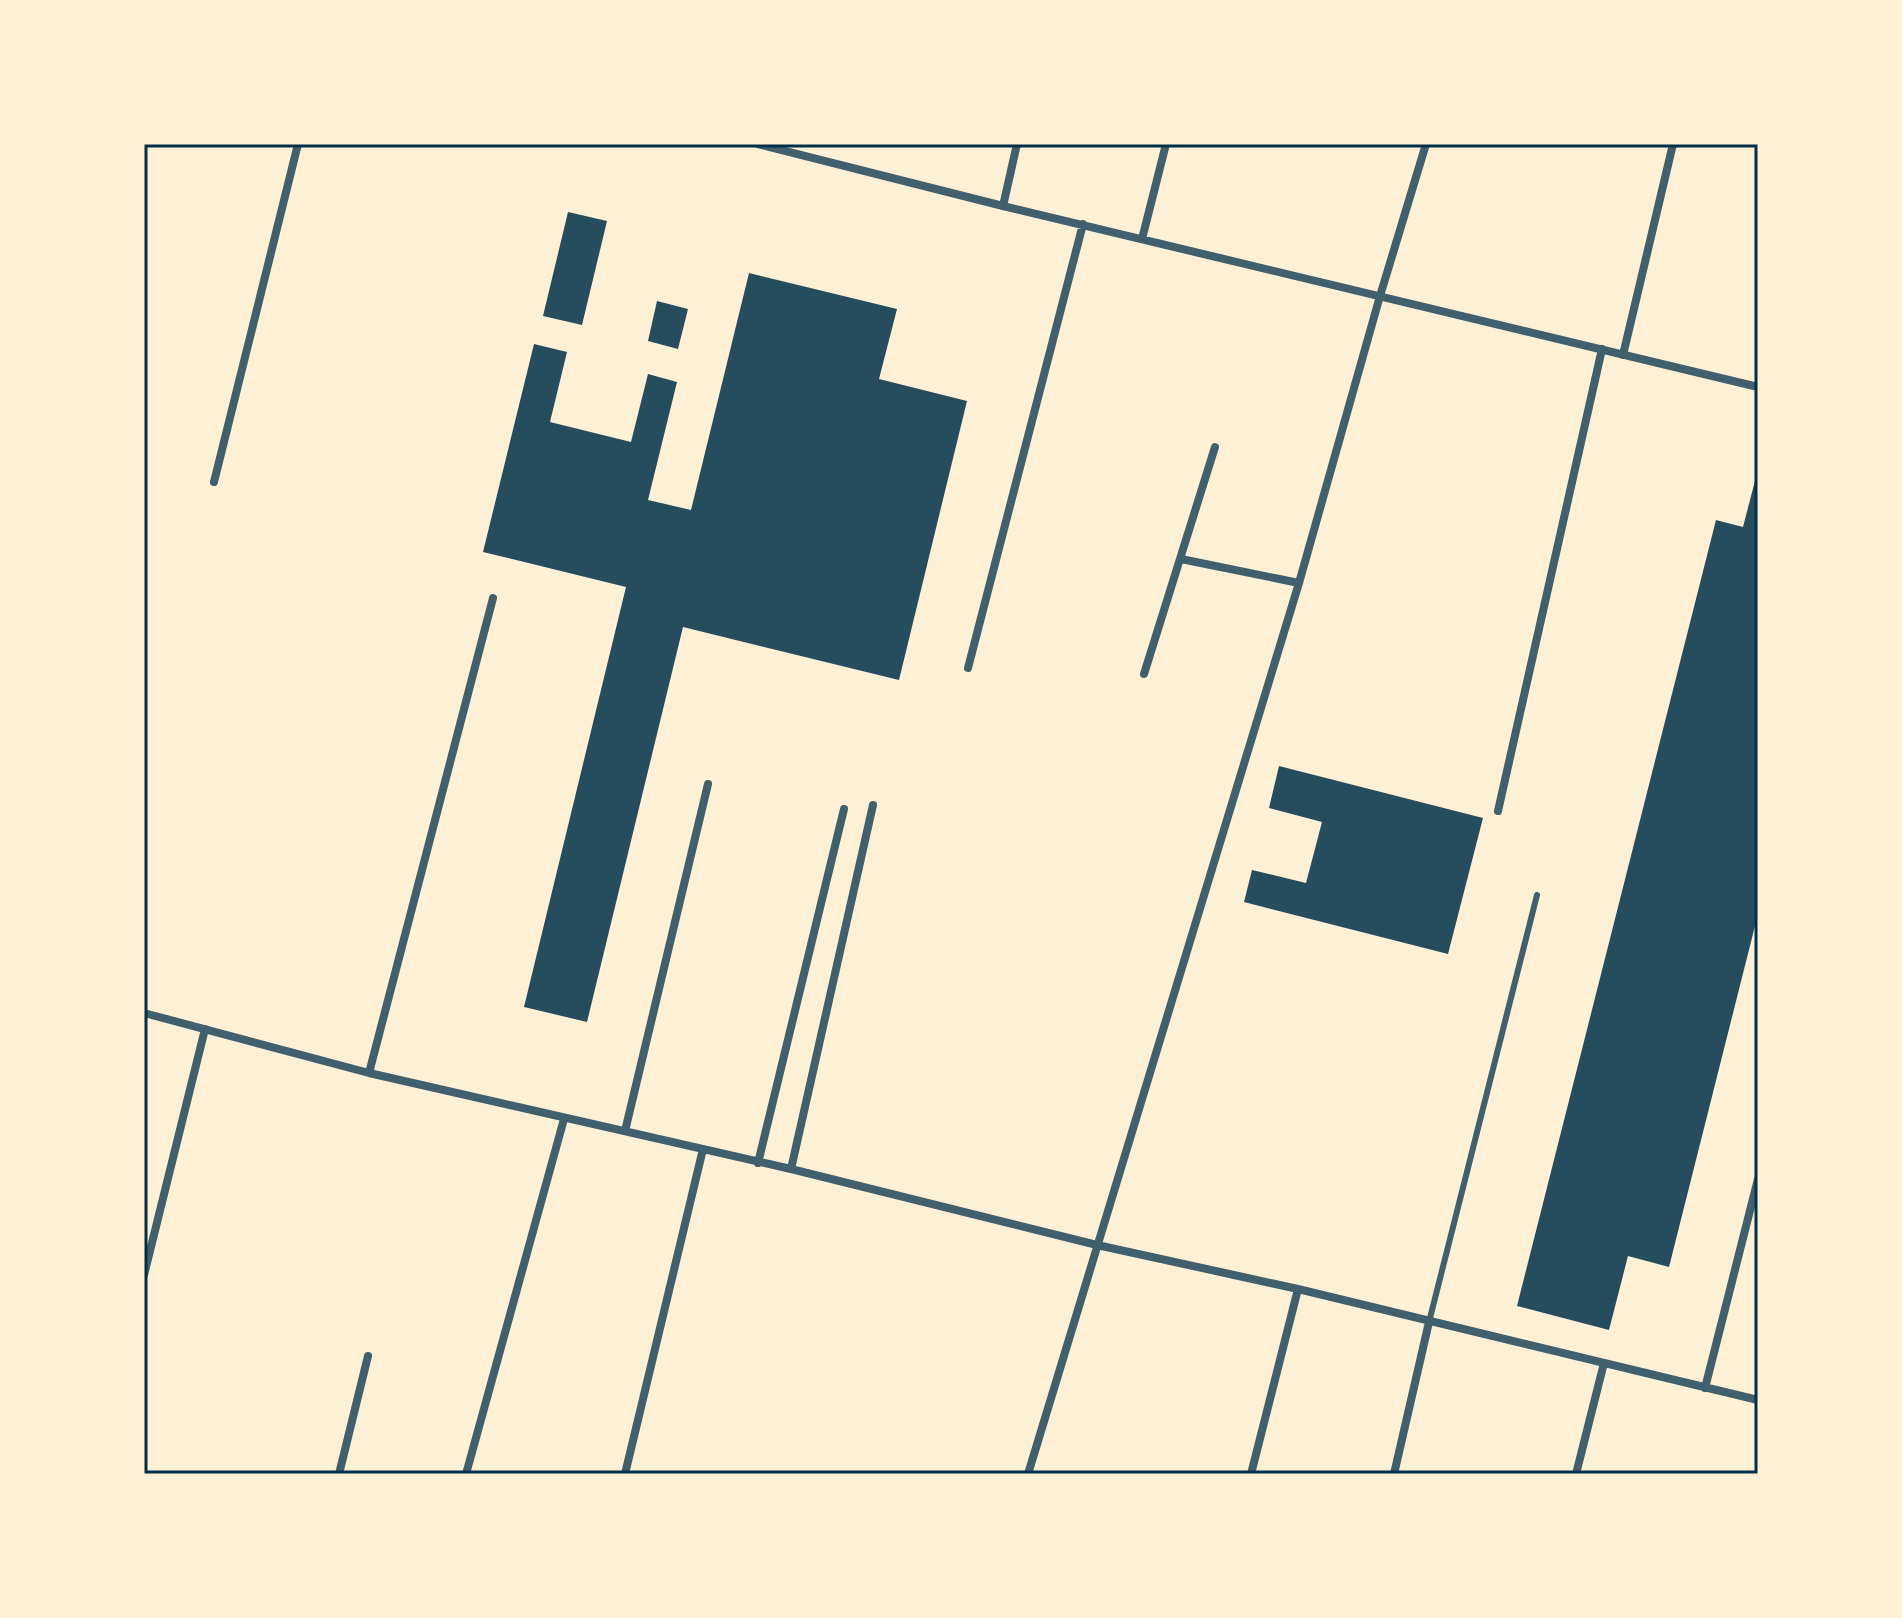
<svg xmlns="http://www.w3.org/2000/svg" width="1902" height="1618" viewBox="0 0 1902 1618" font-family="'PT Sans',sans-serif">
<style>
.building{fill:#264d5e}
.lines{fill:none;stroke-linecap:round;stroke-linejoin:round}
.service{stroke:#3f606c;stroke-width:6}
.minor{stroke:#3f606c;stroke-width:8}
.neatline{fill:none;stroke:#003049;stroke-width:3}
</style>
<rect width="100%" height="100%" fill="#fdf0d5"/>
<path class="building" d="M568,212L607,221L582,325L543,316Z
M749,273L897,309L879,379L967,401L899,680L683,627L587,1022L524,1007L626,587L483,552L534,344L567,352L550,422L631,442L648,374L677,382L648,500L691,510Z
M657,301L688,309L678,349L648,341Z
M1757,473L1758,914L1669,1267L1628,1256L1609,1330L1517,1306L1716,520L1743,527Z
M1279,766L1483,818L1448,954L1244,902L1252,870L1306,883L1322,822L1269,808Z"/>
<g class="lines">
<path class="service" d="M1429,1322L1537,895"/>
<path class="minor" d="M758,144L1003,206L1758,387
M1003,206L1017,144
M1142,239L1166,144
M1623,355L1673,144
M214,482L298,144
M1181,559L1299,583
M968,668L1083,224
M1144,674L1215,447
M1498,811L1602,349
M144,1013L369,1073L791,1169L1097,1245L1298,1289L1758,1400
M369,1073L493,598
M625,1131L708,784
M758,1163L844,809
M791,1169L873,805
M144,1275L205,1029
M1705,1388L1758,1179
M339,1474L368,1356
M466,1474L564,1119
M625,1474L703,1149
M1028,1474L1299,583L1380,296L1426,144
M1251,1474L1298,1289
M1394,1474L1429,1322
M1576,1474L1604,1363"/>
</g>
<rect width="1902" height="1618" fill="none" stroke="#fdf0d5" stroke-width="292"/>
<rect x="146" y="146" width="1610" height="1326" class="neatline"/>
</svg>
